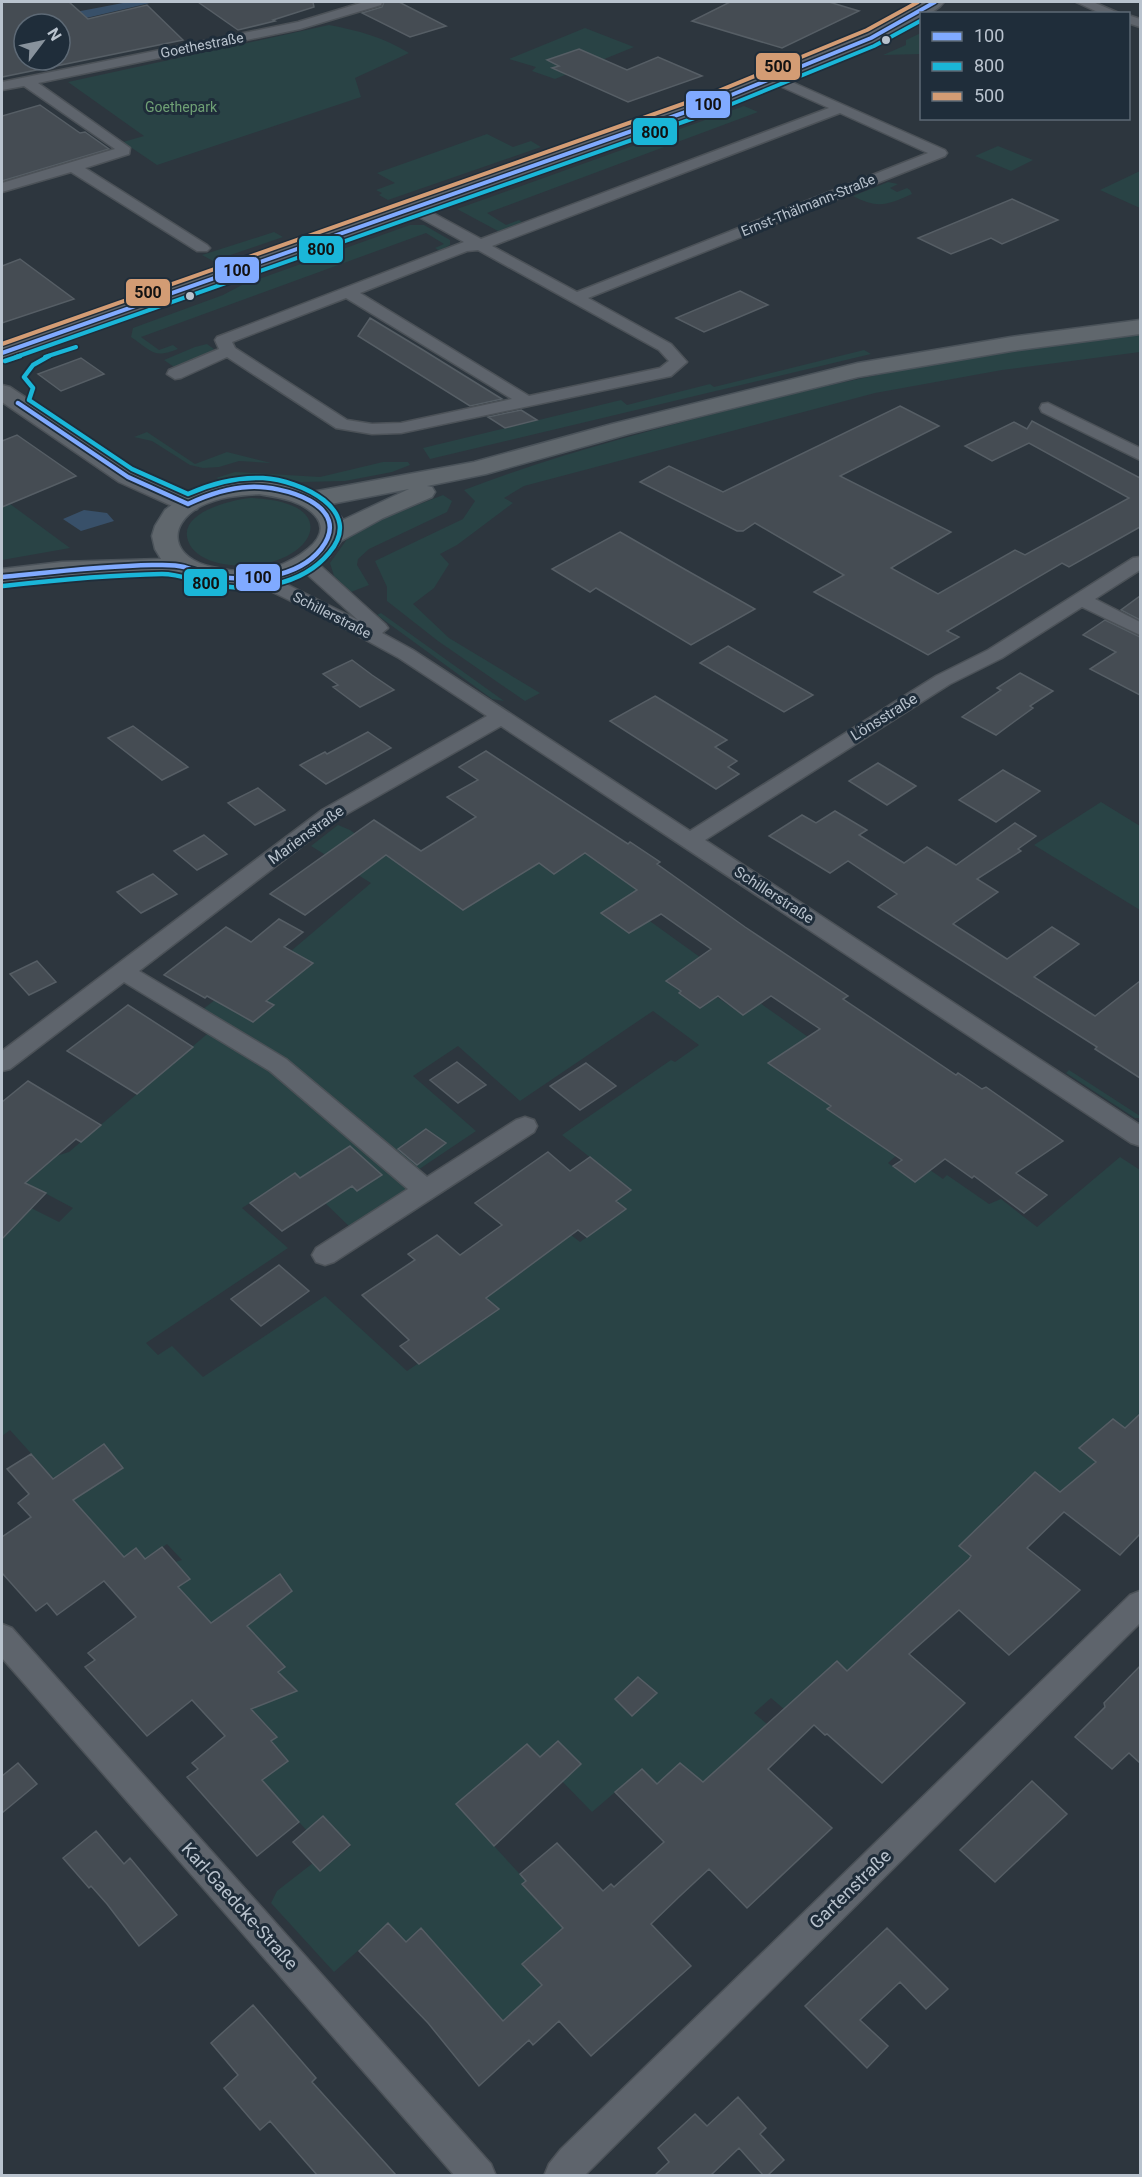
<svg xmlns="http://www.w3.org/2000/svg" width="1142" height="2177" viewBox="0 0 1142 2177" font-family="Roboto,sans-serif">
<style>
.green{fill:#294345}
.water{fill:#385069}
.building{fill:#454c53;stroke:#565e65;stroke-width:1.5;fill-rule:evenodd}
.lines{fill:none;stroke-linecap:round;stroke-linejoin:round}
.street-casing{stroke:#4c5258;stroke-width:3}
.secondary-casing{stroke:#4c5258;stroke-width:3}
.primary-casing{stroke:#4b535a;stroke-width:3}
.street{fill:#5e646c;fill-rule:evenodd}
.secondary{fill:#5d636a;fill-rule:evenodd}
.primary{fill:#60676d;fill-rule:evenodd}
.bus-1-far1-casing{stroke:#1f2d3a;stroke-width:7}
.bus-1-casing{stroke:#1f2d3a;stroke-width:8}
.bus-2-far1-casing{stroke:#1f2d3a;stroke-width:7}
.bus-2-casing{stroke:#1f2d3a;stroke-width:8}
.bus-3-casing{stroke:#1f2d3a;stroke-width:7}
.bus-1-far1{stroke:#80aaff;stroke-width:4}
.bus-1{stroke:#80aaff;stroke-width:4.5}
.bus-2-far1{stroke:#1ab6d8;stroke-width:4}
.bus-2{stroke:#1ab6d8;stroke-width:4.5}
.bus-3{stroke:#d39c74;stroke-width:4}
.bus-dot{fill:#b9c3ce;stroke:#1f2d3a;stroke-width:2}
.labels{text-anchor:middle;dominant-baseline:central;stroke-width:6;stroke-linejoin:round;paint-order:stroke}
.far-street-label{font-size:14px;fill:#b9c3ce;stroke:#1f2d3a}
.far-park-label{font-size:14px;fill:#6fa075;stroke:#1f2d3a}
.street-label{font-size:15px;fill:#b9c3ce;stroke:#1f2d3a}
.near-street-label{font-size:18px;fill:#b9c3ce;stroke:#1f2d3a}
.line-badge{stroke:#1f2d3a;stroke-width:2}
.pale-badge-label{font-size:16px;text-anchor:middle;font-weight:bold;fill:#111}
</style>
<rect width="100%" height="100%" fill="#2d363e"/>
<path class="green" d="M329,25C357,30 385,38 409,53L355,78L361,97L157,165L123,142L144,136L68,82Z
M585,28L634,47L555,79L532,71L536,67L509,59Z
M921,33V54L883,55L906,45V40Z
M744,106L758,112L487,213L506,225L519,220L522,222L504,231H498L457,209Z
M487,134L513,147L531,141L541,147L388,200L379,195L382,193L376,190L395,183L377,173Z
M998,146L1033,160L1011,171L975,156Z
M1140,171V208L1100,190Z
M888,182L898,184L890,188L897,192L907,188L910,190L912,194C887,205 878,209 853,196Z
M410,225H424L450,240V245L440,251L435,248L444,244L426,233L141,337L159,350L173,345L178,349C153,359 152,351 131,337L133,328L223,295L242,285Z
M274,232L283,237L213,261L202,255Z
M1140,335V352L1002,370L875,393L524,486L504,498L513,503L457,545L440,554L449,564L434,588L413,604L449,638L540,693L525,701L438,641L387,601V587L375,561L463,519L475,501L464,490C550,457 640,433 729,410C864,375 1002,347 1140,335Z
M207,344L214,349L211,354L177,369L164,360L195,347Z
M864,350L871,354L430,459L423,448L621,400L627,405L710,384L714,387Z
M147,432L195,464L227,452L271,463L239,461L219,467L203,468L190,465L152,441L134,437Z
M383,462H408L410,465L392,472L345,481L301,482L279,478L222,480L216,478L235,472L320,477Z
M443,495L452,501L447,512L369,549L358,559L357,565L369,585L351,592L334,576L330,563L350,535L359,528Z
M2,498L70,548L2,560Z
M250,498C356,501 307,578 223,564C211,562 194,555 189,543C175,513 231,500 250,498Z
M381,613L504,701L492,699L377,615Z
M1101,802L1140,826V910L1034,845Z
M338,825L350,830L463,910L573,841L602,860L598,862L638,889L622,901L715,968L679,993L700,1008L717,997L743,1015L760,1003L808,1037L768,1063L799,1084L807,1079L834,1098L830,1103L874,1134L869,1138L887,1150L891,1148L899,1153L888,1163L915,1182L930,1170L943,1179L947,1175L989,1204L1001,1199L1037,1227L1120,1157L1140,1170V1414L1125,1428L1113,1419L1079,1448L1107,1471L1097,1484L1081,1474L1060,1492L1035,1472L998,1506L1011,1517L955,1571L847,1671L837,1662L784,1709L771,1698L754,1713L767,1724L703,1782L680,1763L657,1784L642,1769L592,1812L527,1745L456,1804L526,1881L523,1884L563,1928L522,1964L542,1986L503,2021L421,1928L406,1942L388,1924L334,1972L271,1903L277,1891L313,1863L321,1870L351,1846L324,1817L307,1831L262,1780L288,1761L271,1741L276,1737L243,1699L285,1666L264,1644L249,1655L215,1620L211,1623L194,1604L183,1612L167,1595L190,1578L175,1562L182,1560L167,1544L145,1559L136,1548L99,1575L73,1546L98,1528L10,1430L2,1436V1239L6,1234L2,1231V1204L9,1197L59,1222L73,1208L24,1182L56,1156L69,1152L213,1029L276,1067L415,1184L352,1229L295,1174L242,1208L288,1248L146,1343L158,1355L172,1346L203,1377L325,1296L407,1371L498,1309L484,1296L496,1287L479,1271L499,1257L518,1275L571,1235L580,1242L626,1209L616,1201L631,1190L562,1135L671,1060L675,1062L699,1045L653,1011L520,1101L458,1046L413,1076L476,1131L409,1176L293,1076L262,1054L197,1014L244,977L266,989L292,968L301,973L313,964L291,951L371,883L311,846Z
M1069,1070L1140,1116V1118H1135L1066,1073Z"/>
<path class="water" d="M128,2H154L82,19L24,24V30L2,34V26Z
M84,510L107,513L114,521L81,531L63,519Z"/>
<path class="building" d="M2,2H69L88,19L147,5L183,40L2,77ZM24,24H60V60H24Z
M198,2H313L314,7L273,20L275,21L238,30Z
M384,2H399L446,26L410,37L362,13L382,7Z
M730,2H829L859,11L782,48L692,21Z
M579,49L627,70L658,57L702,76L628,102L552,68L559,66L547,60Z
M40,105L80,133L85,132L109,149L2,181V116Z
M1012,199L1058,220L1002,244L991,238L951,254L918,238Z
M20,259L74,299L2,323V266Z
M740,291L768,305L704,332L676,318Z
M370,318L423,350L502,399L470,406L358,336Z
M81,358L104,374L61,391L38,374Z
M900,406L939,426L840,476L951,532L891,568L938,594L1015,550L1025,555L1129,498L1029,443L992,461L965,446L1014,422L1027,429L1032,421L1140,478V527L1069,567L1062,563L947,631L959,637L928,655L814,592L844,575L755,523L743,531H737L640,482L669,466L723,492Z
M521,410L537,420L505,428L488,417Z
M17,435L76,476L2,507V441Z
M620,532L686,570L755,609L691,645L596,588L590,592L552,569Z
M1140,596V620L1121,610Z
M1105,620L1140,637V695L1090,669L1116,652L1083,635Z
M728,646L813,695L784,712L700,663Z
M352,660L372,675L394,690L360,707L333,687L338,685L323,674Z
M1020,673L1053,691L1030,706L1033,708L996,735L962,717L1001,690L997,688Z
M655,696L727,740L715,747L737,761L728,767L739,774L716,789L610,721Z
M133,726L188,767L162,780L108,738Z
M368,732L391,748L326,784L300,765L325,752L327,754Z
M486,751L628,844L630,842L660,862L657,864L745,927L848,996L843,999L956,1075L958,1073L982,1089L986,1087L1063,1141L1016,1173L1047,1195L1024,1213L974,1176L972,1178L945,1159L915,1182L893,1166L902,1160L827,1109L831,1106L768,1063L820,1029L771,996L743,1015L718,996L700,1008L679,993L681,991L666,981L711,949L661,914L629,933L601,913L637,890L585,853L554,874L539,863L463,910L386,855L305,915L270,894L374,820L421,851L476,817L447,797L478,780L459,767Z
M878,763L916,786L887,805L849,781Z
M1003,770L1040,791L996,822L959,800Z
M258,788L285,810L255,825L228,803Z
M835,811L867,830L859,835L904,863L927,847L956,865L1015,823L1036,836L1018,849L1021,851L977,879L998,892L953,924L1007,959L1052,927L1079,944L1034,977L1095,1016L1140,981V1078L1095,1049L1097,1047L878,907L897,894L848,861L830,873L769,836L802,815L816,823Z
M204,835L227,854L197,870L174,851Z
M153,874L177,894L141,913L117,892Z
M279,919L303,932L284,947L313,963L266,1001L274,1005L253,1022L207,996L205,998L164,975L226,927L251,942Z
M37,961L56,982L29,995L10,974Z
M128,1005L193,1047L137,1094L67,1051Z
M457,1062L486,1085L458,1103L430,1080Z
M586,1063L616,1086L580,1110L550,1086Z
M28,1081L101,1125L81,1142L76,1139L25,1183L46,1193L2,1239V1102Z
M426,1129L446,1143L417,1165L398,1149Z
M350,1146L382,1175L357,1191L352,1186L282,1231L250,1203L295,1173L300,1178Z
M548,1152L570,1171L590,1157L631,1190L616,1201L626,1209L587,1237L578,1230L486,1298L499,1309L419,1364L400,1346L409,1340L362,1295L415,1260L408,1254L437,1235L460,1255L502,1225L475,1203Z
M279,1265L309,1291L261,1326L231,1299Z
M1140,1414V1534L1120,1555L1064,1512L1027,1548L1080,1590L1049,1619L1009,1655L959,1610L909,1654L965,1703L882,1783L827,1734L825,1735L814,1725L768,1769L832,1828L747,1908L709,1869L680,1896L651,1924L691,1966L591,2056L559,2021L533,2045L529,2040L479,2086L428,2023L359,1951L388,1923L406,1942L421,1928L503,2021L542,1985L522,1964L563,1928L522,1884L526,1881L520,1874L557,1843L603,1891L611,1884L614,1887L664,1842L615,1792L642,1769L657,1784L680,1763L703,1782L837,1661L847,1671L969,1559L971,1556L959,1546L1035,1472L1060,1492L1096,1462L1079,1448L1113,1419L1125,1428Z
M104,1444L123,1468L73,1500L124,1557L136,1548L145,1559L162,1547L190,1579L178,1587L211,1623L280,1574L292,1591L247,1626L285,1667L278,1672L297,1691L251,1709L277,1737L271,1741L288,1761L262,1780L299,1822L257,1856L187,1777L198,1769L192,1763L225,1736L192,1700L147,1736L85,1667L95,1660L88,1653L136,1617L104,1581L57,1615L47,1603L36,1611L2,1573V1537L31,1517L18,1503L29,1494L7,1469L31,1454L53,1479Z
M1140,1666V1763L1129,1753L1112,1769L1075,1737L1105,1707L1104,1703Z
M638,1677L657,1693L632,1716L615,1699Z
M558,1741L581,1764L494,1846L456,1804L527,1744L540,1757Z
M18,1763L37,1784L2,1813V1776Z
M1032,1781L1067,1814L995,1882L960,1850Z
M323,1816L350,1845L320,1871L293,1842Z
M96,1831L124,1864L130,1858L177,1915L139,1946L107,1904L91,1886L89,1888L63,1858Z
M887,1928L948,1989L926,2009L900,1982L860,2020L888,2046L867,2068L805,2006Z
M253,2005L316,2078L312,2082L396,2175H317L270,2121L260,2130L224,2088L238,2075L211,2043Z
M738,2097L766,2128L760,2134L784,2160L768,2175H763L739,2148L711,2175H655L669,2162L658,2148L695,2114L707,2126Z"/>
<g class="lines">
<defs>
<path id="street" d="M364,2H382L381,5L300,29L38,83L130,148L129,154L85,168L207,245L210,248L207,251H197L71,172L2,192V183L115,149L24,86L2,90V82L298,22Z
M1076,2H1093L1121,14H1102Z
M1128,15L1140,19V27L1128,23Z
M776,75L945,150L947,153L945,156L588,298L671,344L687,362L671,376L401,433L372,434L336,428L227,357L181,378L175,379L167,374L169,370L219,349L215,340L217,337L464,242L408,211L406,208L408,205H418L481,239L829,108L771,82L769,79L771,76ZM840,113L928,153L577,292L492,246ZM478,250L659,350L669,361L660,368L529,396L360,293L467,251ZM346,298L512,399L401,423L372,424L347,420L235,348L232,342Z
M1048,403L1140,448V460L1042,412L1040,408L1042,404Z
M306,557L313,559L385,624L388,628L382,633L413,650L690,831L936,676L988,650L1133,558L1140,557V570L1095,599L1140,622V635L1082,607L1002,658L950,684L705,840L1140,1125V1146L1131,1143L501,726L336,820L139,971L286,1059L427,1177L516,1120L525,1117L534,1120L537,1126L534,1132L334,1262L325,1265L316,1262L312,1255L316,1248L408,1189L270,1071L124,982L10,1069L2,1071V1051L322,810L487,716L399,658L324,617L250,581L248,577L250,573H264L358,620L299,567L297,563L299,559Z
M1140,1591V1623L584,2176H544L549,2164L561,2149L1130,1595Z
M2,1624L12,1628L491,2164L496,2176H455L2,1658Z"/>
<path id="secondary" d="M923,2H944C939,9 930,14 922,14V17L877,42L721,106L2,360V346L707,98L865,34Z
M2,385L10,387L137,472L197,499L200,504L197,509L188,511L179,509L119,482L2,402Z"/>
<path id="primary" d="M1140,320V334L1011,351L858,377L628,434L486,474L427,486L432,487L435,492L432,497L383,518L341,541L329,557L306,573L269,584L225,585L181,574L62,578L2,585V569L62,562L161,559L155,549L152,536L155,526L165,510L185,495L220,484L259,480L312,492L474,462L612,424L858,363L1011,337ZM409,489L343,520L331,504ZM259,494C278,497 305,501 317,518C333,540 292,561 276,567C256,573 233,572 212,567C173,559 164,526 201,506C219,497 239,495 259,494Z"/>
</defs>
<use href="#street" class="street-casing"/>
<use href="#secondary" class="secondary-casing"/>
<use href="#primary" class="primary-casing"/>
<use href="#street" class="street"/>
<use href="#secondary" class="secondary"/>
<use href="#primary" class="primary"/>
<defs>
<path id="bus-1-far1" d="M2,353L714,102L871,38L935,2"/>
<path id="bus-1" d="M18,403L128,477L188,504
M2,577C52,572 102,566 152,565C163,565 174,564 184,567C194,570 204,574 215,576C249,582 297,579 321,549C355,505 282,485 249,487C228,488 207,495 188,504"/>
<path id="bus-2-far1" d="M16,357L717,110L874,46L922,20
M45,357L76,347"/>
<path id="bus-2" d="M5,361L20,356
M3,586C56,580 109,575 162,574C180,574 194,581 211,584C251,593 302,586 329,553C366,510 300,480 263,478C237,477 212,483 188,494L132,469L29,400L33,388L24,377L33,365L49,356"/>
<path id="bus-3" d="M2,344L711,94L867,30L918,2"/>
</defs>
<use href="#bus-1-far1" class="bus-1-far1-casing"/>
<use href="#bus-1" class="bus-1-casing"/>
<use href="#bus-2-far1" class="bus-2-far1-casing"/>
<use href="#bus-2" class="bus-2-casing"/>
<use href="#bus-3" class="bus-3-casing"/>
<use href="#bus-1-far1" class="bus-1-far1"/>
<use href="#bus-1" class="bus-1"/>
<use href="#bus-2-far1" class="bus-2-far1"/>
<use href="#bus-2" class="bus-2"/>
<use href="#bus-3" class="bus-3"/>
</g>
<g class="bus-dot">
<circle cx="886" cy="40" r="5"/>
<circle cx="190" cy="296" r="5"/>
</g>
<g class="labels">
<g class="far-street-label">
<text transform="translate(202 45) rotate(-11)">Goethestraße</text>
<text transform="translate(808 205) rotate(-22)">Ernst-Thälmann-Straße</text>
<text transform="translate(332 615) rotate(27)">Schillerstraße</text>
</g>
<g class="far-park-label">
<text x="181" y="107">Goethepark</text>
</g>
<g class="street-label">
<text transform="translate(884 717) rotate(-32)">Lönsstraße</text>
<text transform="translate(306 835) rotate(-36)">Marienstraße</text>
<text transform="translate(774 895) rotate(33)">Schillerstraße</text>
</g>
<g class="near-street-label">
<text transform="translate(850 1889) rotate(-44)">Gartenstraße</text>
<text transform="translate(240 1906) rotate(48)">Karl-Gaedcke-Straße</text>
</g>
</g>
<g class="line-badge">
<rect x="755" y="52" width="46" height="29" rx="6" fill="#d39c74"/>
<rect x="685" y="90" width="46" height="29" rx="6" fill="#80aaff"/>
<rect x="632" y="117" width="46" height="29" rx="6" fill="#1ab6d8"/>
<rect x="298" y="235" width="46" height="29" rx="6" fill="#1ab6d8"/>
<rect x="214" y="256" width="46" height="28" rx="6" fill="#80aaff"/>
<rect x="125" y="278" width="46" height="29" rx="6" fill="#d39c74"/>
<rect x="235" y="563" width="46" height="29" rx="6" fill="#80aaff"/>
<rect x="183" y="568" width="45" height="29" rx="6" fill="#1ab6d8"/>
</g>
<g class="pale-badge-label">
<text x="778" y="72">500</text>
<text x="708" y="110">100</text>
<text x="655" y="138">800</text>
<text x="321" y="255">800</text>
<text x="237" y="276">100</text>
<text x="148" y="298">500</text>
<text x="258" y="583">100</text>
<text x="206" y="589">800</text>
</g>
<rect width="1142" height="2177" fill="none" stroke="#b9c3ce" stroke-width="6"/>
<rect x="920" y="12" width="210" height="108" fill="#1f2d3a" stroke="#5d6975" stroke-width="1.5"/>
<rect x="932" y="32" width="30" height="9" fill="#80aaff" stroke="#5d6975" stroke-width="1.5"/>
<text x="974" y="42" font-size="18" fill="#b9c3ce">100</text>
<rect x="932" y="62" width="30" height="9" fill="#1ab6d8" stroke="#5d6975" stroke-width="1.5"/>
<text x="974" y="72" font-size="18" fill="#b9c3ce">800</text>
<rect x="932" y="92" width="30" height="9" fill="#d39c74" stroke="#5d6975" stroke-width="1.5"/>
<text x="974" y="102" font-size="18" fill="#b9c3ce">500</text>
<g transform="translate(42 42) rotate(58)"><circle r="28" fill="#1f2d3a" stroke="#5d6975" stroke-width="1.5"/>
<path d="M0-4.5L10 22L0 15L-10 22Z" fill="#88929c"/>
<text y="-9" font-size="16" font-weight="bold" text-anchor="middle" fill="#b9c3ce">N</text>
</g>
</svg>
